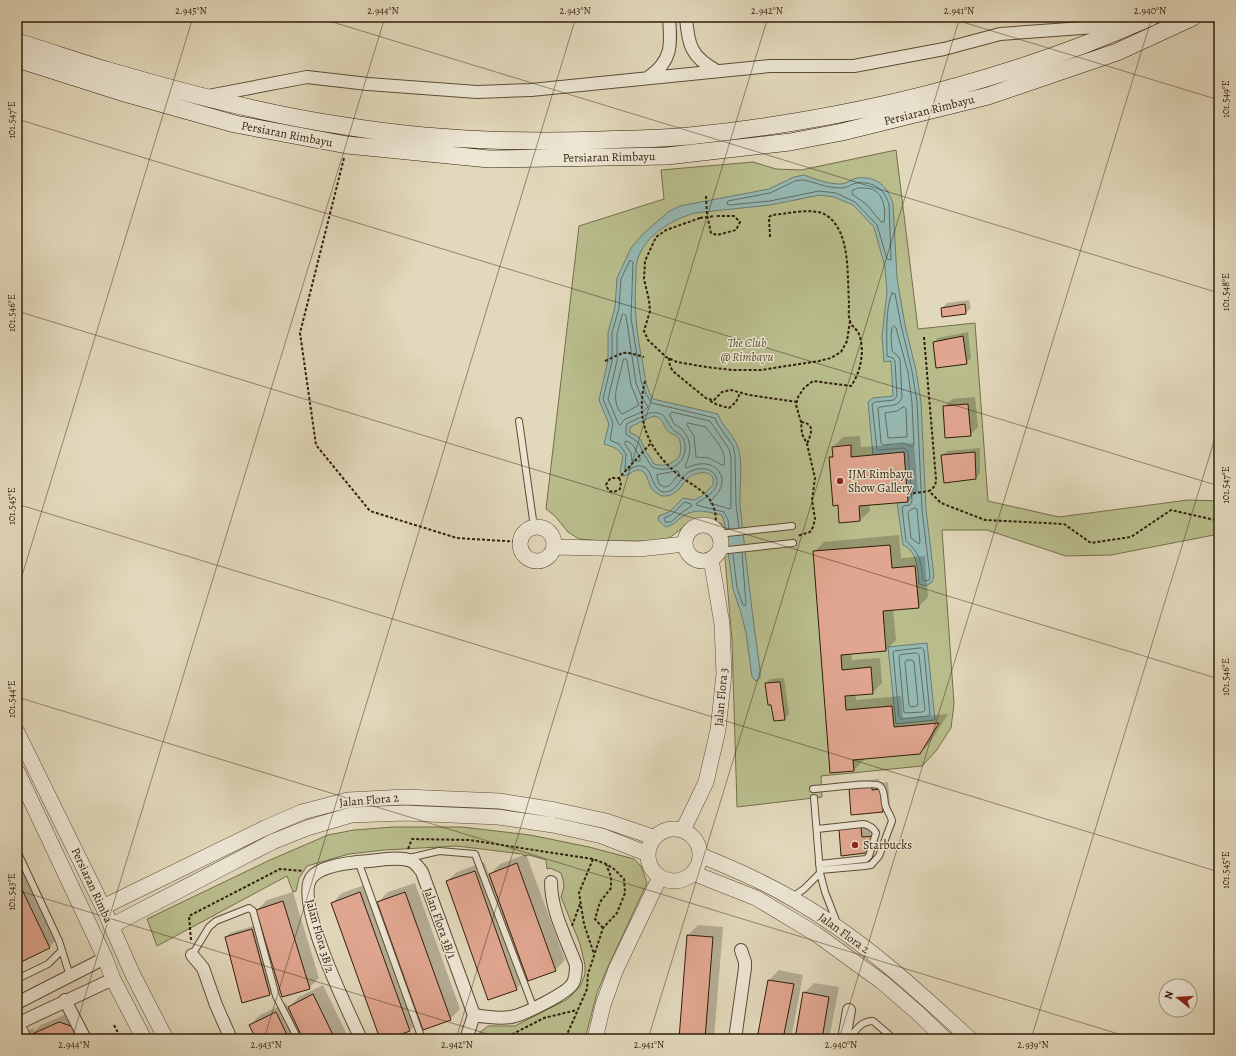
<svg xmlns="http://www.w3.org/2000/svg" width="1236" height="1056" viewBox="0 0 1236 1056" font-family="Alegreya,serif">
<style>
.green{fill:#b9bd8c;stroke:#756e4b}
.water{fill:#95b9b4;stroke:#6d7b70;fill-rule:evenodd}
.shadow{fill:#0003}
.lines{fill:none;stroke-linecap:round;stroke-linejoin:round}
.shore{stroke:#636c5f;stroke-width:1}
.building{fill:#e1a690;stroke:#311e0a}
.service-casing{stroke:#5d4c36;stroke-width:8}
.minor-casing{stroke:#5d4c36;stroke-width:14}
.tertiary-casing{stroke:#5d4c36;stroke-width:16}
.secondary-casing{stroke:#311e0a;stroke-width:18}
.path{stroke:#311e0a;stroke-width:2;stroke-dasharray:3 2;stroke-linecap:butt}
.service{stroke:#ece6d3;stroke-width:6}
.minor{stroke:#ece6d3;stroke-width:12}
.tertiary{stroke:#ece6d3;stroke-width:15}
.secondary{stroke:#ece6d3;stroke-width:17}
.path-bridge{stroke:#311e0a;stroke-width:2;stroke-dasharray:3 2;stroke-linecap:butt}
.ticks{fill:none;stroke:#311e0a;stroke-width:1;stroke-opacity:0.45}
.poi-dot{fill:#8f2418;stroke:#ece6d3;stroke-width:1.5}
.labels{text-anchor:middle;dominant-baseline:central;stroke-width:3;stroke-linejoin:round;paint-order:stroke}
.street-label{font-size:12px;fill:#311e0a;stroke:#ece6d3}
.park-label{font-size:12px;font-style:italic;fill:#5a4e31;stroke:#ece6d3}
.poi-label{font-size:12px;fill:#311e0a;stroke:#ece6d3;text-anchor:start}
.neatline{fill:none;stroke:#311e0a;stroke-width:1.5}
.ticks-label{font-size:10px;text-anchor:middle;fill:#311e0a}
</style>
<rect width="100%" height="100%" fill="#e2d8bb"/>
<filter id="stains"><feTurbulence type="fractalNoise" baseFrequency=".005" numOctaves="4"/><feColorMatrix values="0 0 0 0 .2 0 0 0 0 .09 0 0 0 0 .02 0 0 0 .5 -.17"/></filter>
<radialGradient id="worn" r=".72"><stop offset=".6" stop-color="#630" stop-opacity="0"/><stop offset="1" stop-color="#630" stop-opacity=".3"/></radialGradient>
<path class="green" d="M896,150L918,329L975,323L988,501L1059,517L1188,500L1219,501V534L1111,555L1066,556L987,530H942L954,704L951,728L936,751L922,766L821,776L822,797L737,807L732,640L722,524L710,519L702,518L693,520L669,538L652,541H602L579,539L568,532L555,516L546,509L579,226L664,199L661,170L753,162L776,169L801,170Z
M393,827H462L530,835L589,847L634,859L641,866L647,883L607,969L597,993L585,1039H475L477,1035L488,1026H515L568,999L581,985L585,974V965L580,944L561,897L564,886L563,880L561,873L550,868L547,869L546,860L529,855L525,856L522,854L457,846L384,850L349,854L307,866L299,878L296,891L293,892L287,876L157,946L147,919L270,860L328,835L354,830Z"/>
<path class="water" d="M804,175C815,179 827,184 840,184C847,184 851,179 857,178C876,176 888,186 893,204L897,278L905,325L916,370L921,402L926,510L934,576L932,582L926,586L919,584C918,570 918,552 903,545L897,502H908L904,453L873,455L868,402L873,398L893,396L891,361L884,362L882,336L887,292L885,267L874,227L853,205L834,197L820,195L770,205L695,213C674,219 650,232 640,253C636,261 636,269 636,277C634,305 636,328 641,355C645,371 644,385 653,399L718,414C722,426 732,433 737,445C744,460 739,488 740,505C746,560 752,615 760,669V678L756,681L752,677L746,633L741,613L733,589L724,521L722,515C706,512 696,507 682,517C676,521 674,525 666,527L658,520L659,516L669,512L683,498L694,500L702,496L713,485C713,484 713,479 713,478C709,469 692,473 687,479C683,483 680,490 674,493C671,496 666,496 662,496C658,494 654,492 652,489C647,482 648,469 637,470C632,471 628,476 623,476L620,472L623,456C616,446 614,448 604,444L609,424L599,400L608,360V333L615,307L617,278L631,248L643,234L668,212L680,206L769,189L794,177ZM655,416C662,419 662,421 665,427C667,432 671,433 675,435C682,439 681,448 680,455C674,464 665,467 654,464C652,459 648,455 645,450C641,441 641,436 630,433V427L651,417Z
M927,643L935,720L896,724L888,647Z"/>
<path class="shadow" d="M969,300L971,308L966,313L943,316L942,308L947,303Z
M968,332L971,358L966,363L934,343L938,338Z
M975,397L978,427L970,435L944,407L952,399Z
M860,436L861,447L914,443L918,491L908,501L869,504L870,511L860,520L839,504L830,458L834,454L833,447L843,437Z
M980,448V473L976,478L942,456L947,451Z
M899,535L901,558L925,556L928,597L918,607L893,609L896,640L886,650L851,653L852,660L880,658L882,683L872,693L855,694L856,700L901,696L903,718L948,714L930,743L920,753L864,758V760L854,770L831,772L814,552L824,542Z
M784,678L789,714L784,719L766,683L771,679Z
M879,779V783L888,782L890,804L883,812L850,788L857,781Z
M868,820L869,830L880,829L873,845L866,852L840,829L847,822Z
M17,848L59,937L49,947L17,963Z
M526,854L565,960L555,970L527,978L516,989L447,881L457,872L484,862L489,875L500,864Z
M370,883L377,903L388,892L415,883L460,1009L450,1019L420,1020L410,1030L385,1039H381L332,903L342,893Z
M293,892L319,978L309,988L257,910L267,900Z
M257,925L274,990L270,995L226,937L230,933Z
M698,925L723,927L714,1038L680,1039L688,935Z
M779,970L803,975L791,1039H758L769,980Z
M814,983L839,987L829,1039H796L804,993Z
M323,985L349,1039H257L250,1025L260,1015L286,1003L288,1008L299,997Z
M69,1013L81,1016L93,1039H17V1037L33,1028L34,1031L41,1025Z
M885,1028L900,1039H874Z"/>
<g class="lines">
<path class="shore" d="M803,180C815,182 827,188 840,188C849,188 850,184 857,183C860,182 864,183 866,183C879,185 886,193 889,205L891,260L887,259L877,225L855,202L836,193L819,191L770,201L729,205L727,204L728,201L770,193L795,181Z
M858,188C862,188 867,188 871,189C884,192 886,211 884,222H881L867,205L852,194V191Z
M892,293L895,294L901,325L912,371L917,402L922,510L930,576L929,580L926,581L923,580C921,562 920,553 906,541L902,508L903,506L910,505L912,501L908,452L904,448L879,450L877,449L872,404L875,402L894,400L897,396L895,361L893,358L887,356C887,339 885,308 892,293Z
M624,314L626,316L636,383L641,396L648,407L642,412L625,419L620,425L618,423L608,399L617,361V334L622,315Z
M894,326L896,328L908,372L912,403L914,445L912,447L904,443L883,445L881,443L878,408C887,404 898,409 902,397L900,360L898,356L892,351L891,336L892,328Z
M625,359L627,360L631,385L639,405L622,414C608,400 621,377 623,360Z
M904,407L906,409L907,437L888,438L885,413L897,411Z
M672,412L710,421L729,449L731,457V507L730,509L710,503C712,497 719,494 721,487C725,476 717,465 706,464C699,463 693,465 687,468L685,467L689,456L690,447L688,438L682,429L674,424L670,415Z
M650,413C666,411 664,419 671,427C675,433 681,433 684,440C690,461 671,475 652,467L643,453L639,443L626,434V427L627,424Z
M688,423L706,427C714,439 727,450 724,465H722L709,458L696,457L694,436L687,425Z
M626,441C635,443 636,452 640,458V461H632L631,453L625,444Z
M677,471L679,472V474L669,486L664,487L659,484L657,477V475Z
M685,502L691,504L692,506L681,513L671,522H665L664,518L671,515Z
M915,508L917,509L920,542L919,544L911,538L908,513L909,511Z
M729,529L728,520L724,512L696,505L697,503C706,498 723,487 715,475C709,465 691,468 684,476C680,480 677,487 672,490C669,492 665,492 662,492C649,485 654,468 641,466C635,465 631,470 625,470L626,454L619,444L610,440L613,423L603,399L612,361V333L619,308L621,279L630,260L633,262L631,318L641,381L646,394L652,403L715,418L717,423L733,446L735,456L736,504L739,528
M733,554L737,588L743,605L745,606L746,604L742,553
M922,648L924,650L930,715L928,716L901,719L899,717L893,652L895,651Z
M917,653L919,655L925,710L923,712L905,713L904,712L899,657L900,655Z
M907,660H912L914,662L918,704L917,706L911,707L909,705L905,663Z"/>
</g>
<path class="building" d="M965,304L966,314L942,317L941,308Z
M963,336L967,364L936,368L933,342Z
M968,404L971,436L945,438L943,406Z
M851,445V457L904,452L908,502L859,506L860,521L839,523L838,505L833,506L829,457H833L832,447Z
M975,452L976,479L944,483L941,455Z
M890,545L892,568L915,566L919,608L883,611L886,651L841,655L842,670L871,667L873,694L845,696L846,710L892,706L894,727L939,723L920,754L853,760L854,771L830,773L813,551Z
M780,682L785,720L774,721L771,705H768L765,683Z
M872,786V790L881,789L883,812L851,815L849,788Z
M861,827L862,837L874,836L866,853L841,856L839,829Z
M517,863L556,971L528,981L489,874Z
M475,871L517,990L488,1000L446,881Z
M17,879L50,948L17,964Z
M360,892L410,1031L388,1039H380L331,903Z
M405,892L451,1020L423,1030L377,902Z
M283,901L310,989L282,997L256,910Z
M252,929L270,995L242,1003L225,937Z
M687,935L713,937L705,1039H679Z
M768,980L794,984L783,1039H757Z
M803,992L829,997L822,1039H795Z
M313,994L335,1039H303L288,1007Z
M276,1012L289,1039H256L249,1025Z
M59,1022L71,1026L78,1039H32L30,1035Z"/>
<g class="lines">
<defs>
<path id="service" d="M519,421L534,527
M718,534L792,526
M719,551L793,543
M813,789C824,789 875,781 880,786C885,791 884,799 885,804C886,810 891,815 892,821L879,856L871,865L865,866L820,870
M814,798L820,873L825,892L837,923
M817,829L863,824C869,825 873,827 876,833L869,856L866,859L819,864
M17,851L59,941L70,976
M409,858L439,851L475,854L534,1009
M358,861L422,1039
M791,898L804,889L820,873
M192,955L209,927L216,921L249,908L253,911L276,996L298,1039
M17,979L48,964L62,950
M20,1022L29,1039
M849,1039C856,1030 861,1021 873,1021L894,1039"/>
<path id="minor" d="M686,17C688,45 691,57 717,71
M649,77C673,60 671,44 669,17
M208,96L307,77L368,84L477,92L531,90L770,66H854L944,49L1000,34L1124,25
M192,955L203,968L216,1005L231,1039
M65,1000L85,1039
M17,1003L105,958
M474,1015C486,1017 499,1019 511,1017C523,1015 568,993 573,983C576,977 576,971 576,965C566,938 551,911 551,882
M17,1024L113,979
M361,1039C349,1013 293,899 312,877C322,865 354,862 369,861C380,860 401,856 411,861C416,863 419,868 422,872L474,1015L466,1039
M735,1039L745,968V962L741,950
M844,1039L849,1010"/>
<path id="tertiary" d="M685 543a18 18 0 1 1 36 0a18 18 0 1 1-36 0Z
M520 544a17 17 0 1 1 34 0a17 17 0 1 1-34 0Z
M554,547L639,549L685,544
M17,732L103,907L133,975L166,1039
M17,771L105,958L113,979L144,1039
M648 855a26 26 0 1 1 52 0a26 26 0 1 1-52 0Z
M683,830L706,782L718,730L724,674L722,624L711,559
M700,855C731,868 762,881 791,898C858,936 914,987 970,1039
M693,873L756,898L816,934L882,982L919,1014L945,1039
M103,907L265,828L302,812L348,800L405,797L500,801L555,810L606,821L653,837
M111,926L272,842L307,828L351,815L405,813L498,817L553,825L602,836L648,854
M595,1039L603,1005L616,969L660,877"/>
<path id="secondary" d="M17,42C47,51 76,61 106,70C185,93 264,114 345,126C430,140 516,143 601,140C630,139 660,139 689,136C847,120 1005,82 1151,17
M17,59L121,92L235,124L347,145L489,159L667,156L790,142L842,132L988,96L1117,52L1193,17"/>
</defs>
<use href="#service" class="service-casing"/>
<use href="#minor" class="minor-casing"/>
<use href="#tertiary" class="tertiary-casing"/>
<use href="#secondary" class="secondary-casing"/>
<path class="path" d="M344,158L300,333L316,445L370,511L457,538L520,542
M706,196L707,215L711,233L717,235L736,230L740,222L734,216H715
M700,218L666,230L656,237L645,261L644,279L649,300L650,311L644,331L648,340L666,357L677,362L706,367L732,370H761L819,361L831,358L841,352L847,341L850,321
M770,237L769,217L772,215C786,214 813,207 826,215C851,231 847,276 849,303C849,308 848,316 850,321C851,326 857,329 859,334C865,350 861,372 851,386L813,381L804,388L798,397L796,405L801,422L802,434L807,444L815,478L812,500L815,519L813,527L810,532L797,536
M924,337L936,479C936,485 934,488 929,491L941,503L985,520L1064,524L1091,543L1131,537L1171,510L1219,521
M669,358L670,367L674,372L707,399L714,400L722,392L731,390L749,395L797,402
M605,361C626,352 620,350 644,357
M645,381C635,422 649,451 681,477C691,484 703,490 710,500C715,507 717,518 715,526
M710,401L718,405L729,408L736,402L740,393
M801,422C816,424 811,434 807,444
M619,478L621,482L620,489L614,492L609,491L606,485L608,481L611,478H619L651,443
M908,494L929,491
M408,849L412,839L469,840L593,859L606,864L614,869L624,879L625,893L617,913L603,928L588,974L587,989L565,1039
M593,859L579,893L584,924L594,954
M572,926L580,904
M603,928L595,919L600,902L611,888V877L606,864
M191,940L189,916L280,869L303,871
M114,1025L121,1039
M503,1039L544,1018L577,1010"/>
<use href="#service" class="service"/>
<use href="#minor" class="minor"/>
<use href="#tertiary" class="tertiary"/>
<use href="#secondary" class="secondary"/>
<path class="path-bridge" d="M700,218L715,216"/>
</g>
<path class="ticks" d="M316,17L1219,293M946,17L1219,100M17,119L1219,486M17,311L1219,679M17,504L1219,872M17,592L193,17M17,697L1135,1039M17,890L504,1039M72,1039L385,17M264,1039L576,17M456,1039L768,17M648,1039L960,17M839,1039L1152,17M1031,1039L1219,425"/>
<g class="poi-dot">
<circle cx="840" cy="481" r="4"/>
<circle cx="855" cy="845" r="4"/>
</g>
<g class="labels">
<g class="street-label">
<text transform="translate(929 110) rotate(-14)">Persiaran Rimbayu</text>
<text transform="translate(287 134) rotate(11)">Persiaran Rimbayu</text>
<text transform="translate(609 157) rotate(-1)">Persiaran Rimbayu</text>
<text transform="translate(721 697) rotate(-85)">Jalan Flora 3</text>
<text transform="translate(369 800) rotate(-5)">Jalan Flora 2</text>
<text transform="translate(92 885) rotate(65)">Persiaran Rimba</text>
<text transform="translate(440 923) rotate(70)">Jalan Flora 3B/1</text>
<text transform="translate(844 933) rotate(36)">Jalan Flora 2</text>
<text transform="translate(320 936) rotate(74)">Jalan Flora 3B/2</text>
</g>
<g class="park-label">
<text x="747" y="343">The Club<tspan x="747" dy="14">@ Rimbayu</tspan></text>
</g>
<g class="poi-label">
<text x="848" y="474">IJM Rimbayu<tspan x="848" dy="14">Show Gallery</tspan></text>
<text x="863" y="845">Starbucks</text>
</g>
</g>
<rect width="1236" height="1056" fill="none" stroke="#e2d8bb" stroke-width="44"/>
<g transform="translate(1178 998) rotate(287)"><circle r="19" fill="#ece6d3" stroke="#a19683"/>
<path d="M0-3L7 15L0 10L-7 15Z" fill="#8f2418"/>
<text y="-6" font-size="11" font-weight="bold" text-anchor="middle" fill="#311e0a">N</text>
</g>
<rect x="22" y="22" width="1192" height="1012" class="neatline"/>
<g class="ticks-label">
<text x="191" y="14">2.945°N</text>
<text x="383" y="14">2.944°N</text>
<text x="575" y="14">2.943°N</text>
<text x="767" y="14">2.942°N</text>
<text x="959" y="14">2.941°N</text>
<text x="1150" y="14">2.940°N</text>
<text transform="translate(1225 99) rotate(-90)" y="4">101.549°E</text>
<text transform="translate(11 120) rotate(-90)" y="4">101.547°E</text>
<text transform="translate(1225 292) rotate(-90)" y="4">101.548°E</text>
<text transform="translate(11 313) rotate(-90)" y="4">101.546°E</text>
<text transform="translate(1225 485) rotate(-90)" y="4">101.547°E</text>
<text transform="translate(11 506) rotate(-90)" y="4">101.545°E</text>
<text transform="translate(1225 677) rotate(-90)" y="4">101.546°E</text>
<text transform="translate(11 699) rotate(-90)" y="4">101.544°E</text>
<text transform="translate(1225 870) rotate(-90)" y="4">101.545°E</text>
<text transform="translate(11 892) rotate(-90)" y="4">101.543°E</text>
<text x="74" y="1048">2.944°N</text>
<text x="266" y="1048">2.943°N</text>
<text x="457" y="1048">2.942°N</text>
<text x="649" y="1048">2.941°N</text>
<text x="841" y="1048">2.940°N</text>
<text x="1033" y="1048">2.939°N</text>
</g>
<rect width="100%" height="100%" filter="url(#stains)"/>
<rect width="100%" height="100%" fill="url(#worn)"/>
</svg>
